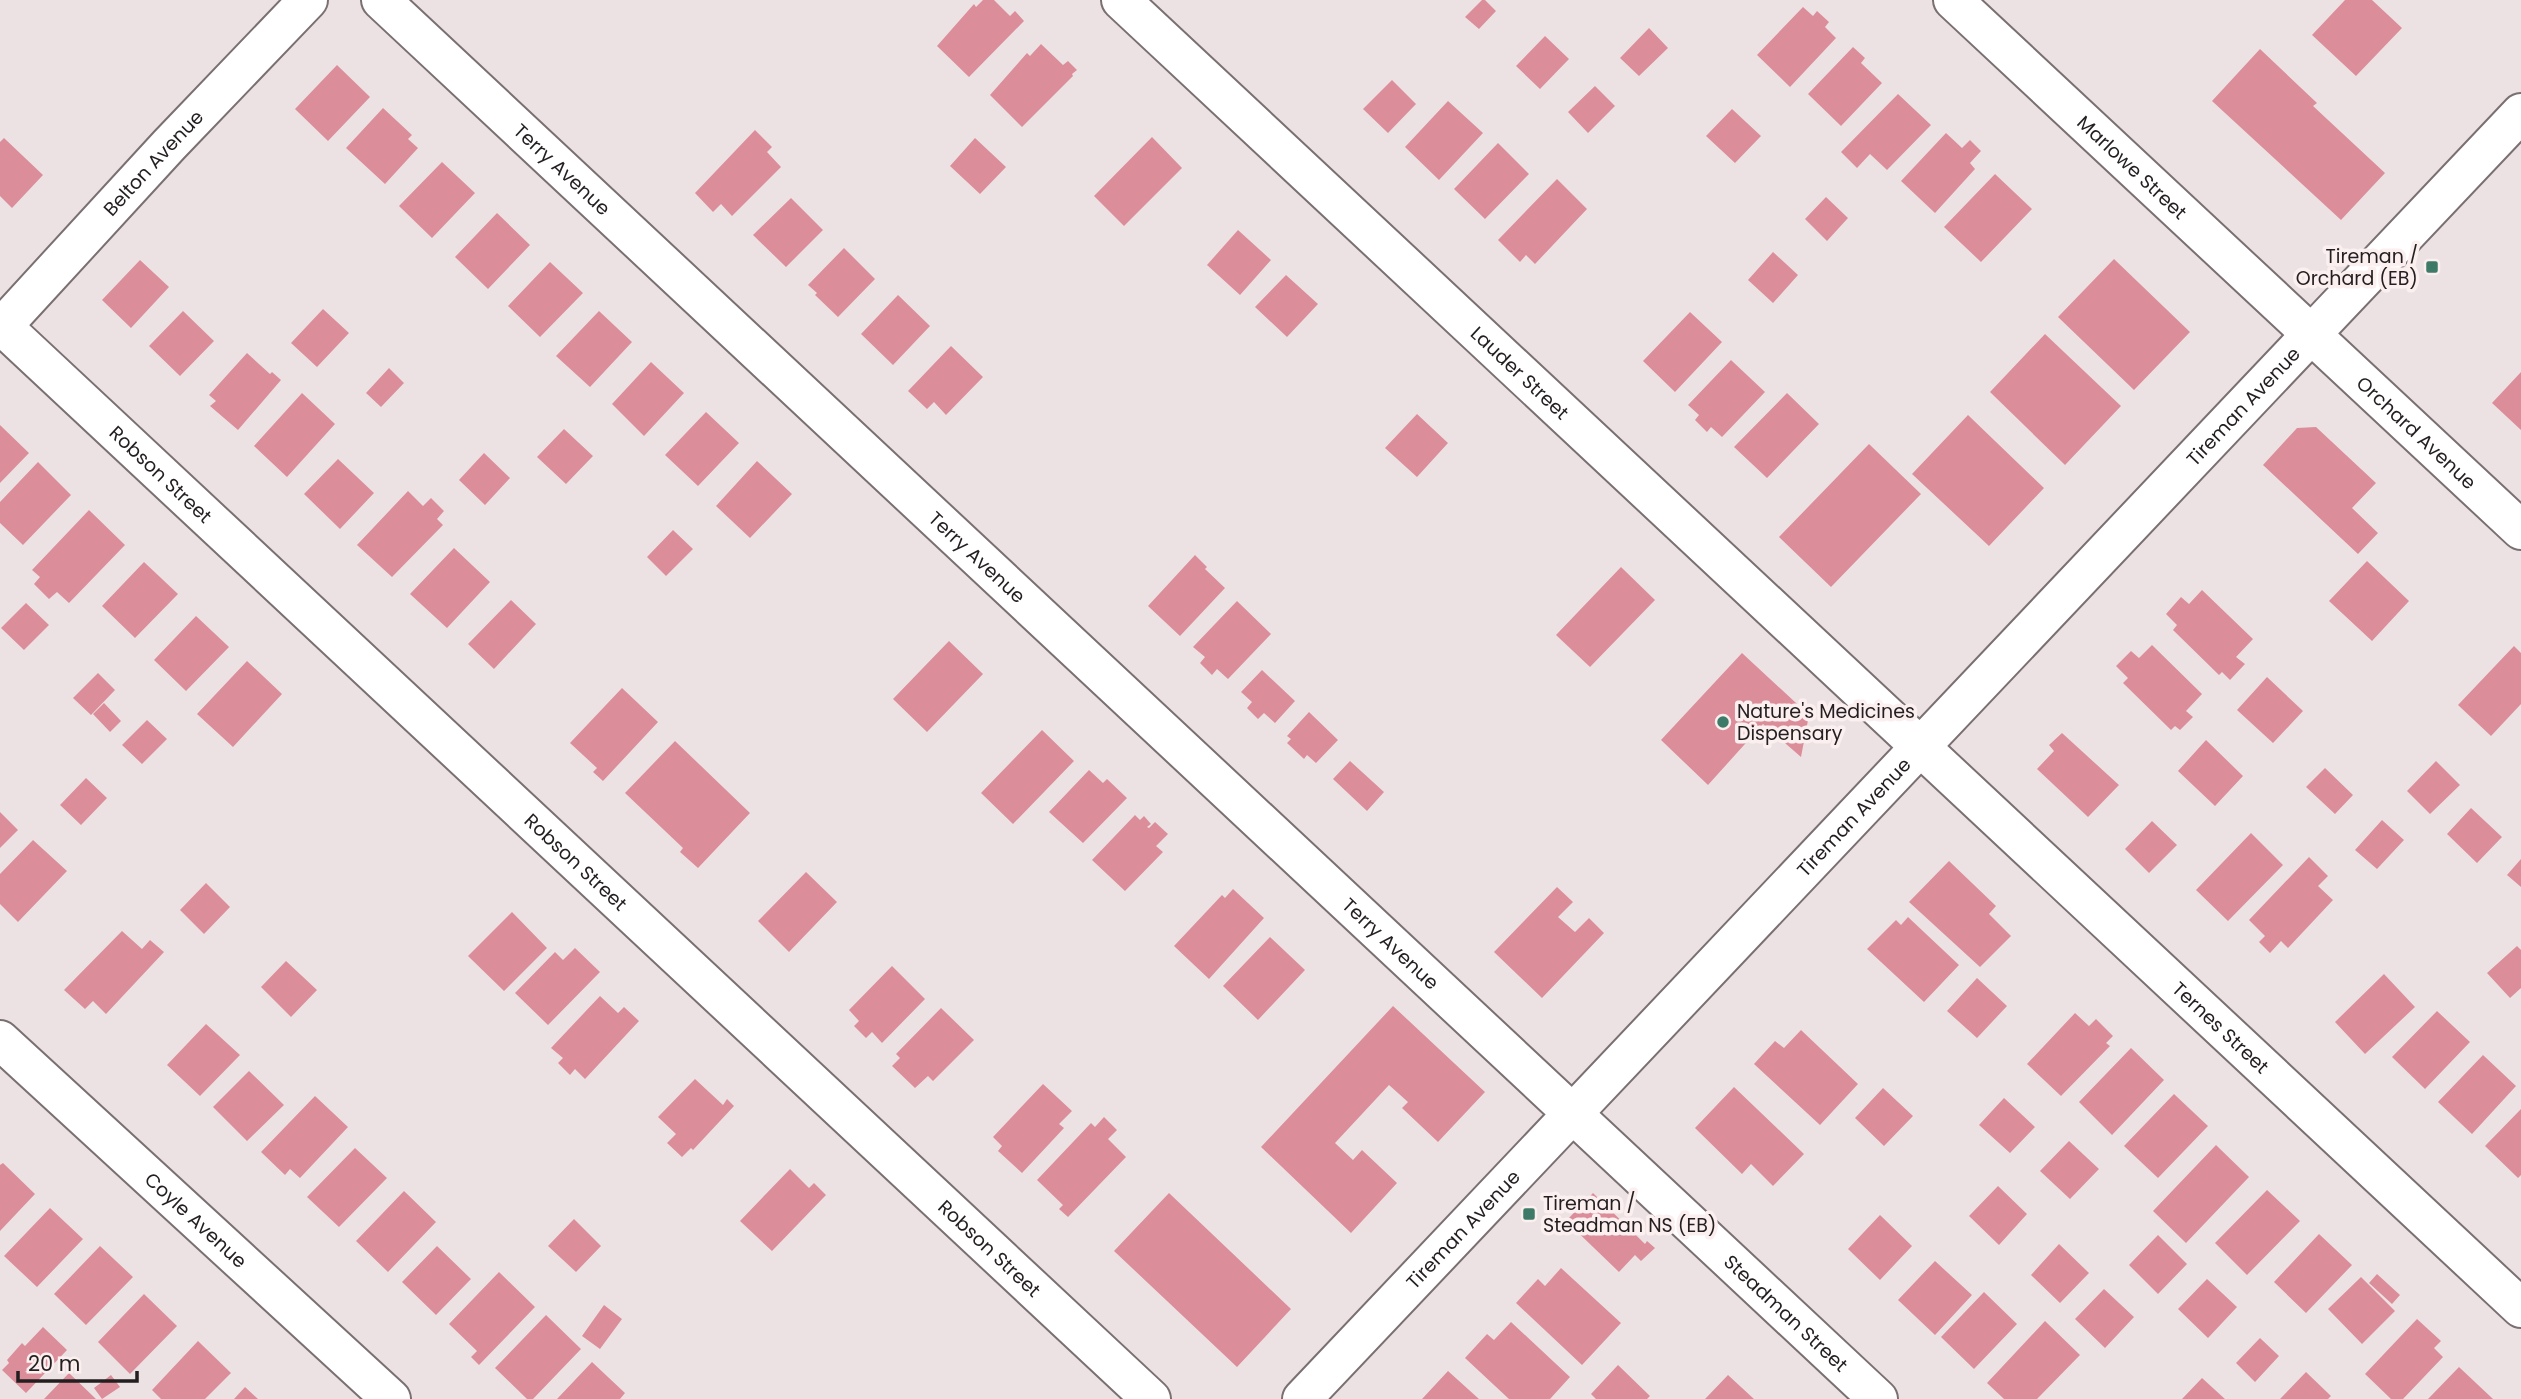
<svg xmlns="http://www.w3.org/2000/svg" width="2521" height="1399" viewBox="0 0 2521 1399" font-family="Poppins,sans-serif">
<style>
.building{fill:#db8e99}
.lines{fill:none;stroke-linecap:round;stroke-linejoin:round}
.minor-casing{stroke:#7a7071;stroke-width:42}
.minor{stroke:#fff;stroke-width:38}
.poi-dot{fill:#3d7b68;stroke:#fbeff0;stroke-width:2.5}
.labels{text-anchor:middle;dominant-baseline:central;stroke-width:7;stroke-linejoin:round;paint-order:stroke}
.street-label{font-size:19px;fill:#231e1f;stroke:#fbeff0}
.poi-label{font-size:19px;fill:#231e1f;stroke:#fbeff0;text-anchor:start}
</style>
<rect width="100%" height="100%" fill="#ede2e3"/>
<path class="building" d="M983,0H994L1010,16L1015,11L1024,21L969,77L937,46L974,4L976,7Z
M1482,0H1485L1496,11L1479,29L1465,17Z
M2345,0H2372L2402,28L2356,76L2312,35Z
M1803,7L1813,16L1817,11L1829,22L1825,27L1836,38L1790,87L1757,55Z
M1649,28L1668,48L1639,76L1620,58Z
M1545,36L1569,59L1540,89L1516,66Z
M1041,44L1063,65L1068,61L1077,70L1072,74L1073,76L1022,127L990,95L1027,53L1030,56Z
M1853,47L1865,58L1861,63L1882,83L1841,126L1808,94Z
M2260,49L2317,103L2313,106L2385,173L2341,220L2212,101Z
M337,65L370,97L328,141L295,109Z
M1392,80L1416,104L1388,133L1363,109Z
M1595,86L1615,106L1588,133L1568,112Z
M1898,94L1931,125L1887,170L1870,154L1857,168L1841,152Z
M1448,101L1483,133L1439,180L1405,147Z
M383,108L412,135L408,139L418,148L385,184L346,148Z
M1732,109L1761,136L1735,163L1706,136Z
M755,130L772,147L767,152L781,167L732,216L721,204L713,212L695,193Z
M1946,133L1962,148L1970,140L1981,151L1970,163L1975,169L1935,213L1901,181Z
M1152,137L1182,168L1124,226L1094,196Z
M4,138L43,175L12,208L0,196V142Z
M975,138L1006,167L980,194L950,166Z
M1498,143L1529,174L1485,219L1454,189Z
M442,162L475,193L432,238L399,206Z
M1995,174L2032,209L1981,262L1944,227Z
M1557,179L1587,209L1535,264L1526,255L1520,262L1498,240Z
M1826,197L1848,218L1827,241L1805,219Z
M791,198L823,230L786,267L753,235Z
M497,213L530,245L488,289L455,257Z
M1238,230L1271,260L1240,295L1207,265Z
M844,248L875,279L838,317L815,295L817,293L808,285Z
M1773,252L1798,275L1773,303L1748,280Z
M2114,259L2190,332L2134,390L2058,317Z
M140,260L169,287L131,328L102,300Z
M550,262L583,293L540,337L508,306Z
M1286,275L1318,304L1287,337L1255,307Z
M898,295L930,326L893,365L861,334Z
M323,309L349,333L317,367L291,343Z
M183,311L214,341L180,376L149,346Z
M599,311L632,342L590,387L556,356Z
M1690,312L1722,342L1675,392L1643,361Z
M2045,334L2121,406L2065,465L1990,392Z
M951,346L983,377L946,415L934,402L927,409L908,391Z
M247,353L270,374L272,372L281,380L238,430L210,406L216,401L209,395Z
M1731,360L1765,392L1722,437L1711,427L1707,432L1695,420L1699,415L1688,405Z
M651,362L684,393L644,436L612,404Z
M389,368L404,383L381,407L366,393Z
M2521,372V430L2492,403Z
M302,393L335,424L287,477L254,446Z
M1787,393L1819,424L1767,478L1734,447Z
M706,412L739,443L698,486L665,455Z
M1417,414L1448,443L1417,477L1385,448Z
M1968,415L2044,488L1989,546L1912,474Z
M0,425L29,453L0,483Z
M2316,427L2376,483L2352,508L2378,533L2358,554L2263,465L2297,428Z
M564,429L593,456L566,484L537,457Z
M1869,444L1921,494L1831,587L1779,537Z
M484,453L510,478L485,505L459,480Z
M338,459L374,493L340,529L304,494Z
M757,461L792,494L750,538L716,506Z
M38,462L71,495L23,545L0,523V502Z
M408,491L423,506L431,498L444,511L437,519L443,525L392,577L357,545Z
M89,510L125,545L69,603L57,592L49,599L34,584L40,577L32,570Z
M673,530L693,549L666,576L647,557Z
M454,548L490,582L447,628L410,594Z
M1195,555L1207,567L1205,569L1225,588L1180,636L1148,606Z
M2367,561L2409,601L2372,641L2329,601Z
M144,562L178,594L135,638L102,606Z
M1621,567L1655,600L1590,667L1556,635Z
M2202,590L2253,639L2236,657L2245,664L2230,680L2222,672L2219,675L2173,630L2177,625L2166,614L2181,597L2189,604Z
M511,600L536,624L494,669L468,644Z
M1237,601L1271,634L1228,679L1217,669L1212,675L1200,663L1205,657L1193,647Z
M26,603L49,625L24,650L1,628Z
M196,616L229,647L186,691L154,660Z
M949,641L983,674L927,732L893,699Z
M2152,645L2202,694L2186,711L2193,717L2180,730L2175,726L2171,730L2123,683L2128,678L2116,666L2131,651L2139,658Z
M2514,646L2521,653V704L2491,736L2458,705Z
M1742,653L1809,715L1801,757L1763,724L1708,785L1661,740Z
M247,661L282,694L233,747L197,714Z
M1262,670L1295,701L1275,723L1264,713L1258,719L1247,708L1252,702L1241,692Z
M98,673L115,690L91,715L73,698Z
M2267,677L2303,711L2273,743L2237,710Z
M622,688L658,722L603,781L593,772L597,768L570,743Z
M104,703L121,721L110,732L93,714Z
M1309,712L1338,740L1316,763L1307,755L1304,759L1287,743L1291,739L1287,736Z
M147,720L167,739L142,764L122,745Z
M1042,730L1074,761L1013,824L981,793Z
M2062,733L2119,785L2088,817L2037,769L2054,751L2049,745Z
M2206,740L2243,776L2215,806L2178,771Z
M675,741L750,813L698,868L680,852L683,848L625,793Z
M1350,761L1384,792L1367,811L1333,779Z
M2436,761L2460,785L2430,814L2407,791Z
M2325,768L2353,795L2335,814L2306,787Z
M1089,770L1103,783L1107,779L1127,798L1083,843L1049,812Z
M86,778L107,798L81,825L60,805Z
M2471,808L2502,837L2477,863L2447,834Z
M0,812L18,830L0,848Z
M1135,815L1140,820L1144,816L1151,824L1147,827L1149,828L1155,822L1168,834L1156,846L1163,852L1125,891L1092,860Z
M2382,820L2404,840L2377,869L2355,850Z
M2152,821L2177,845L2149,873L2125,849Z
M2251,833L2283,865L2228,921L2196,890Z
M33,840L67,871L18,922L0,904V874Z
M2309,857L2328,876L2318,886L2333,900L2288,948L2281,941L2270,953L2259,942L2265,936L2249,920Z
M2521,859V887L2507,875Z
M1949,861L1996,906L1989,914L2011,936L1980,967L1909,902Z
M806,872L837,902L789,952L758,921Z
M206,883L230,907L204,934L180,910Z
M1557,887L1573,902L1558,917L1575,932L1589,918L1604,933L1542,998L1494,952Z
M1233,889L1264,918L1209,979L1174,946L1222,895L1225,898Z
M512,912L547,948L504,991L468,956Z
M1908,917L1959,965L1924,1002L1867,949L1896,920L1901,925Z
M122,931L142,949L150,940L164,952L106,1014L93,1001L85,1009L64,990Z
M1270,937L1305,970L1258,1020L1223,986Z
M2517,946L2521,950V988L2510,998L2487,973Z
M575,948L600,972L548,1025L515,993L555,952L563,960Z
M286,961L317,990L291,1017L261,987Z
M892,966L925,999L882,1043L872,1032L866,1038L854,1026L859,1021L849,1010Z
M2384,974L2415,1007L2365,1054L2335,1022Z
M1977,978L2007,1006L1977,1038L1947,1011Z
M600,996L618,1013L624,1007L639,1021L585,1079L575,1069L570,1075L558,1063L563,1058L551,1048Z
M1393,1006L1485,1092L1438,1142L1402,1108L1408,1102L1389,1085L1335,1143L1353,1160L1362,1150L1397,1183L1351,1233L1261,1147Z
M941,1008L974,1040L933,1081L928,1076L915,1088L892,1066L900,1058L896,1054Z
M2437,1011L2470,1042L2425,1089L2392,1057Z
M2075,1013L2089,1026L2096,1019L2113,1036L2106,1043L2110,1046L2061,1096L2027,1064Z
M206,1024L240,1055L200,1096L167,1065Z
M1801,1030L1858,1084L1820,1125L1754,1064L1775,1041L1784,1048Z
M2131,1048L2164,1080L2112,1135L2079,1102Z
M2483,1055L2516,1086L2472,1134L2438,1102Z
M249,1071L284,1105L247,1141L213,1107Z
M695,1079L723,1105L727,1099L734,1106L693,1150L691,1148L682,1157L667,1143L676,1134L658,1117Z
M1043,1084L1072,1111L1059,1124L1064,1128L1022,1173L998,1151L1002,1146L993,1137Z
M1734,1087L1804,1154L1773,1186L1751,1164L1742,1174L1695,1128Z
M1883,1088L1913,1116L1884,1146L1855,1118Z
M2174,1094L2208,1126L2158,1178L2124,1146Z
M315,1096L348,1127L300,1178L290,1169L285,1175L261,1152Z
M2004,1098L2035,1127L2010,1153L1979,1125Z
M2521,1109V1175L2518,1178L2485,1146Z
M1104,1117L1117,1130L1108,1139L1126,1157L1068,1217L1059,1209L1063,1205L1037,1180L1091,1123L1095,1127Z
M2069,1141L2099,1169L2070,1199L2040,1171Z
M2216,1145L2249,1177L2186,1243L2153,1211Z
M355,1148L387,1178L339,1227L307,1197Z
M3,1163L35,1194L0,1231V1165Z
M790,1169L809,1188L814,1183L826,1195L772,1251L740,1221Z
M1998,1186L2027,1214L1999,1245L1969,1216Z
M2267,1190L2300,1221L2247,1275L2215,1243Z
M404,1191L436,1222L388,1272L356,1241Z
M1169,1193L1291,1309L1237,1367L1114,1251Z
M1593,1193L1645,1244L1647,1241L1655,1248L1641,1261L1635,1255L1619,1272L1566,1221Z
M50,1208L83,1239L37,1287L4,1256Z
M1880,1215L1912,1246L1880,1280L1848,1249Z
M574,1219L601,1246L576,1272L548,1246Z
M2319,1234L2352,1265L2306,1313L2274,1282Z
M2158,1235L2187,1264L2158,1294L2129,1265Z
M2059,1244L2089,1273L2060,1303L2031,1275Z
M100,1246L133,1277L86,1325L54,1294Z
M437,1246L471,1279L436,1315L402,1282Z
M1935,1261L1972,1295L1935,1335L1898,1300Z
M1561,1268L1621,1323L1582,1365L1516,1303L1538,1279L1545,1286Z
M499,1272L535,1307L479,1365L471,1357L477,1351L449,1324Z
M2377,1274L2400,1295L2392,1304L2369,1283Z
M2361,1277L2395,1311L2362,1344L2328,1309Z
M2207,1279L2237,1307L2208,1338L2178,1309Z
M2104,1289L2134,1317L2105,1348L2075,1319Z
M1984,1292L2017,1324L1974,1369L1941,1337Z
M144,1294L177,1326L130,1374L98,1342Z
M604,1305L622,1319L600,1349L582,1336Z
M546,1315L581,1349L533,1399H527L495,1368Z
M2417,1319L2441,1341L2434,1348L2443,1357L2403,1399H2391L2365,1374Z
M2045,1321L2080,1355L2037,1399H2004L1987,1383Z
M1511,1322L1570,1377L1550,1399H1509L1465,1358L1487,1334L1494,1340Z
M43,1327L67,1350L26,1393L2,1370L9,1363L7,1360L22,1343L25,1346Z
M2260,1338L2279,1356L2255,1382L2236,1363Z
M198,1341L231,1373L205,1399H161L152,1390Z
M592,1362L625,1393L620,1399H557Z
M1618,1365L1650,1396L1647,1399H1596L1591,1394Z
M2459,1367L2493,1399H2428Z
M1448,1371L1479,1399H1422Z
M2306,1372L2331,1396L2328,1399H2280Z
M69,1373L96,1399H44Z
M111,1375L120,1387L102,1399L94,1388Z
M1728,1375L1754,1399H1705Z
M2202,1378L2225,1399H2182Z
M245,1387L258,1399H234Z"/>
<g class="lines">
<defs>
<g id="minor">
<path id="s1" d="M381,0L1878,1399"/>
<path id="s2" d="M1121,0L2521,1308"/>
<path id="s3" d="M1953,0L2521,530"/>
<path id="s4" d="M0,324L1151,1399"/>
<path id="s5" d="M0,329L169,145L308,0"/>
<path id="s6" d="M0,1040L391,1399"/>
<path id="s7" d="M1302,1399L2521,113"/>
</g>
</defs>
<use href="#minor" class="minor-casing"/>
<use href="#minor" class="minor"/>
</g>
<g class="poi-dot">
<rect x="2425" y="260" width="14" height="14" rx="3.5"/>
<circle cx="1723" cy="722" r="7"/>
<rect x="1522" y="1207" width="14" height="14" rx="3.5"/>
</g>
<g class="labels">
<g class="street-label">
<text stroke="none"><textPath href="#s5" startOffset="226">Belton Avenue</textPath></text>
<text stroke="none"><textPath href="#s3" startOffset="245">Marlowe Street</textPath></text>
<text stroke="none"><textPath href="#s1" startOffset="248">Terry Avenue</textPath></text>
<text stroke="none"><textPath href="#s2" startOffset="546">Lauder Street</textPath></text>
<text stroke="none"><textPath href="#s7" startOffset="1368">Tireman Avenue</textPath></text>
<text stroke="none"><textPath href="#s3" startOffset="634">Orchard Avenue</textPath></text>
<text stroke="none"><textPath href="#s4" startOffset="220">Robson Street</textPath></text>
<text stroke="none"><textPath href="#s1" startOffset="816">Terry Avenue</textPath></text>
<text stroke="none"><textPath href="#s7" startOffset="802">Tireman Avenue</textPath></text>
<text stroke="none"><textPath href="#s4" startOffset="788">Robson Street</textPath></text>
<text stroke="none"><textPath href="#s1" startOffset="1382">Terry Avenue</textPath></text>
<text stroke="none"><textPath href="#s2" startOffset="1505">Ternes Street</textPath></text>
<text stroke="none"><textPath href="#s6" startOffset="266">Coyle Avenue</textPath></text>
<text stroke="none"><textPath href="#s7" startOffset="234">Tireman Avenue</textPath></text>
<text stroke="none"><textPath href="#s4" startOffset="1354">Robson Street</textPath></text>
<text stroke="none"><textPath href="#s1" startOffset="1923">Steadman Street</textPath></text>
</g>
<g class="poi-label">
<text x="2418" y="256" text-anchor="end">Tireman /<tspan x="2418" dy="22">Orchard (EB)</tspan></text>
<text x="1737" y="711">Nature's Medicines<tspan x="1737" dy="22">Dispensary</tspan></text>
<text x="1543" y="1203">Tireman /<tspan x="1543" dy="22">Steadman NS (EB)</tspan></text>
</g>
</g>
<path d="M18 1371v10h119v-10" fill="none" stroke="#231e1f" stroke-width="3.5"/>
<text x="28" y="1371" font-size="21" fill="#231e1f" stroke="#fbeff0" stroke-width="5" paint-order="stroke">20 m</text>
</svg>
